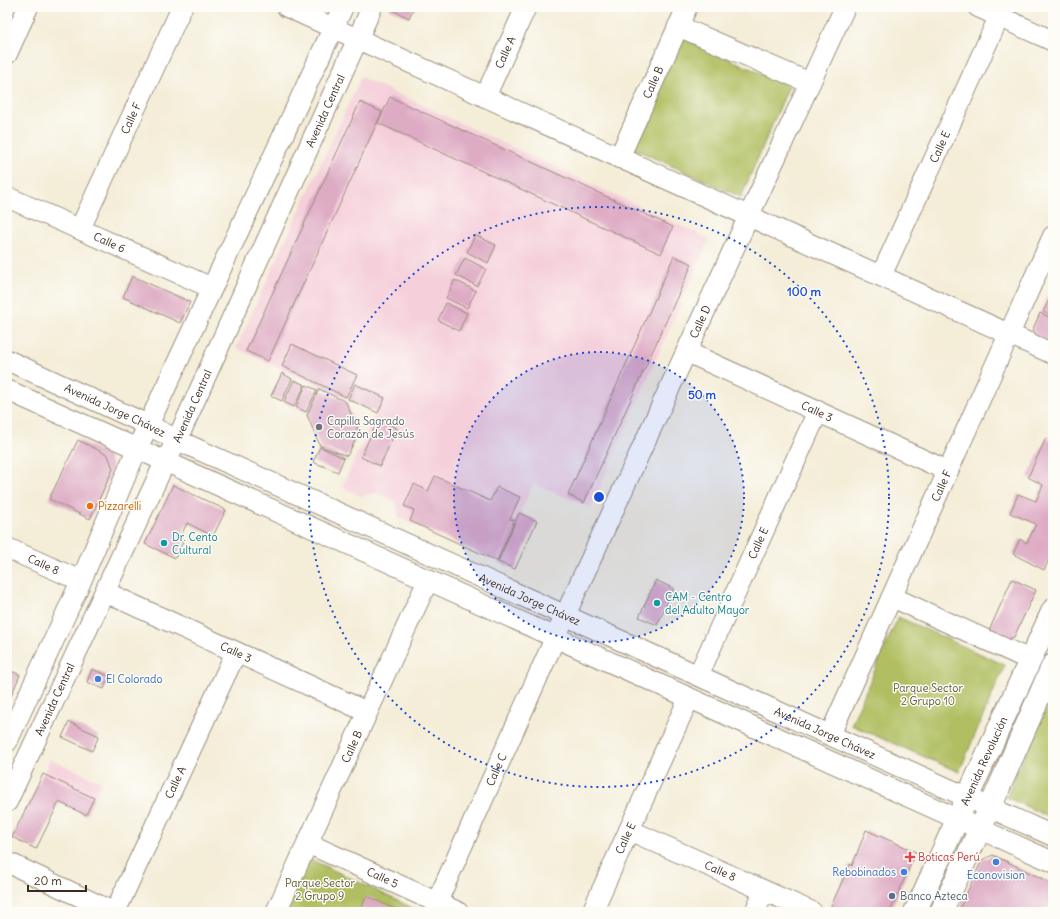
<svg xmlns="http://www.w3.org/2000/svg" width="1060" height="919" viewBox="0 0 1060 919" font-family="Delius,sans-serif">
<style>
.built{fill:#f5cfda}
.green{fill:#b1bf62;stroke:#767440}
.building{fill:#deabc4}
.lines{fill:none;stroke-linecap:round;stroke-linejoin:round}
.minor-casing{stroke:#988c7b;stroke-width:22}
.major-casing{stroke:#988c7b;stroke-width:24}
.minor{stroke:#fff;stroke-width:20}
.major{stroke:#fff;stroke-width:22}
.ring{fill:none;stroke:#1d4ed8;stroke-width:2;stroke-dasharray:2 4}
.worship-dot{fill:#6b7280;stroke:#fdfcf7;stroke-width:1.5}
.food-dot{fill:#e8710a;stroke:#fdfcf7;stroke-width:1.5}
.culture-dot{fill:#0f9aa8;stroke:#fdfcf7;stroke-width:1.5}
.shop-dot{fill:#3f7fe0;stroke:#fdfcf7;stroke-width:1.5}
.health-dot{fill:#e0444e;stroke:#fdfcf7;stroke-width:1.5}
.service-dot{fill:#5c6f8a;stroke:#fdfcf7;stroke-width:1.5}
.labels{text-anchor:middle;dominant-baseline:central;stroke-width:3;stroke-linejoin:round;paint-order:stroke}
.street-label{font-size:11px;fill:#3b2a1e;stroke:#fdfcf7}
.worship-label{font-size:11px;fill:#5b616d;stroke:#fdfcf7;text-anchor:start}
.food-label{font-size:11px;fill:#c56008;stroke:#fdfcf7;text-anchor:start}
.culture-label{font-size:11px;fill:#0d838f;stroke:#fdfcf7;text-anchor:start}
.shop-label{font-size:11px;fill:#366cbe;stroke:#fdfcf7;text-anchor:start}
.park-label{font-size:11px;fill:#5e5732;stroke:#fdfcf7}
.health-label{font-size:11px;fill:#be3a42;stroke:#fdfcf7;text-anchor:start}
.service-label{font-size:11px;fill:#4e5e75;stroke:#fdfcf7;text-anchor:start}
.centre{fill:#1d4ed8;stroke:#fdfcf7;stroke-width:2}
.ring-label{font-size:12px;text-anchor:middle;font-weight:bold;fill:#1d4ed8;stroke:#fdfcf7;stroke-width:3;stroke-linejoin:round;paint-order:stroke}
</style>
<rect width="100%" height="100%" fill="#fdfcf7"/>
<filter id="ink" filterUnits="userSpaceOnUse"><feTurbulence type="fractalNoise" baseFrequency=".025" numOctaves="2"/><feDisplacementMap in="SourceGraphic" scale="8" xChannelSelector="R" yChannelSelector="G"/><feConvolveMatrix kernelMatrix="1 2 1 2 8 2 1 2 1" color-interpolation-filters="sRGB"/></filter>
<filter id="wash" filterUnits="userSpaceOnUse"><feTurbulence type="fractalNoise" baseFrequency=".012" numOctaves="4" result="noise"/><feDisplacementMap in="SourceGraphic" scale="16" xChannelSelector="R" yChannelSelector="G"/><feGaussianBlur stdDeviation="0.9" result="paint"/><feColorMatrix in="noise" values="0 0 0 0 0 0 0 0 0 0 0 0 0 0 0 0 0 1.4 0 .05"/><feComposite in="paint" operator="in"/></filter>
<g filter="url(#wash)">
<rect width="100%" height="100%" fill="#f4edd8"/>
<path class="built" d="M361,77L709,239L591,508L533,484L498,562L399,518L396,502L377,493L360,496L342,487L376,413L236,348Z
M1053,281V345L1034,337L1032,329Z
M50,759L101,782L86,815L35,791Z"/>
<path class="green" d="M678,36L789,86L741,197L630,147Z
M898,617L1005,665L959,772L851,725Z
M1053,693V819L1006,797Z
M308,858L421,912H284Z"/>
<g id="blocks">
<path class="building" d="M389,7H414L409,18L388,8Z
M390,97L673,227L661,254L378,123Z
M360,102L382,112L268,361L246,351Z
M475,235L496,245L488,263L467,252Z
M674,256L692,264L584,503L568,495Z
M465,258L486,269L477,286L456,275Z
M132,276L190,302L180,323L123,297Z
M455,280L476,291L467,308L446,298Z
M1052,293H1053V317L1043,312Z
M446,303L467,313L459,331L438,320Z
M1040,313L1053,319V343L1036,335L1033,329Z
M292,344L357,375L346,397L282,366Z
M282,373L292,379L282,401L271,396Z
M294,380L305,385L294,407L284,402Z
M355,384L385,398L378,413L348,399Z
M306,385L317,390L306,412L296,407Z
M319,389L346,402L359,433L347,456L320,446L307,415Z
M378,419L397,428L380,466L361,457Z
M1046,438L1053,442V552L1044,570L1013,554L1020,539L1027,543L1036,524L1010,513L1018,494L1036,501L1043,485L1028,477Z
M78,440L108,455L113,469L90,519L49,499Z
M320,447L344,458L338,472L313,462Z
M435,476L490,501L497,487L520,497L510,519L514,520L511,529L497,561L410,521L414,510L404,506L414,484L428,491Z
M173,485L226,510L213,536L187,523L179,540L183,542L175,558L145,544Z
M519,513L537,521L515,569L498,562Z
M1012,579L1036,590L1014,637L1006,640L989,631Z
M656,580L674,589L657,625L639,617Z
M7,669L20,675L7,705Z
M92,669L109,676L104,689L87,682Z
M69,722L99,736L92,751L62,737Z
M43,774L94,798L86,815L59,802L36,849L12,837Z
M866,830L916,852L890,912H843L831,906L850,864L852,866Z
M993,855L1053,884V912H958L982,860Z
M367,896L393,908L402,912H359Z"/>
</g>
</g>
<g filter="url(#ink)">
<use href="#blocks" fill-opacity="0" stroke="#988c7b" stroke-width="1"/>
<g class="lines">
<defs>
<g id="minor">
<path d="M287,7L1053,354"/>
<path d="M978,7L1053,41"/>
<path d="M678,26L810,83"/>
<path d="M7,54L28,7"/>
<path id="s1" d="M485,97L526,7"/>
<path id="s2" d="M619,158L687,7"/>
<path id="s3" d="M7,197L212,288"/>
<path id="s4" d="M80,229L182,7"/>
<path id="s5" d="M881,276L999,17"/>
<path id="s6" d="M687,352L948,471"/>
<path id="s7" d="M7,360L148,425L177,440L1053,836"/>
<path d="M7,390L1053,862"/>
<path id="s8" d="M7,548L81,581"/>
<path id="s9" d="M105,592L367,712"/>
<path d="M892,597L1030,660"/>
<path id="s10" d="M698,676L818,411"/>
<path id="s11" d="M830,735L1053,236"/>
<path d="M7,742L81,581L137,449L343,7"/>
<path id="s12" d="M7,802L165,462L177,440L372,7"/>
<path id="s13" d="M629,830L812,912"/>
<path id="s14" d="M307,843L458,912"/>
<path d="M7,862L113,912"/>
<path id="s15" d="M437,902L578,587L845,7"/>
<path id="s16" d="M115,912L236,652"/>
<path id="s17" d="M276,912L428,580"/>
<path id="s18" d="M592,912L689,698"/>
<path d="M755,912L764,891"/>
</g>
<g id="major">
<path id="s19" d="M915,912L1053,610"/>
<path d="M941,912L990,808L1053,665"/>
</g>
</defs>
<use href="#minor" class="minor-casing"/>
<use href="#major" class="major-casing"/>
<use href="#minor" class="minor"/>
<use href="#major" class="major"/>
</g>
</g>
<circle cx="599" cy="497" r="145" fill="#1d4ed8" fill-opacity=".12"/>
<g class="ring">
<circle cx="599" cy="497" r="145"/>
<circle cx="599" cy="497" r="290"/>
</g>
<circle class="worship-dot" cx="319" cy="427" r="4"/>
<circle class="food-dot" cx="90" cy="506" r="4"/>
<g class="culture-dot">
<circle cx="164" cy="543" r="4"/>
<circle cx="657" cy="603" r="4"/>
</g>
<g class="shop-dot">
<circle cx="98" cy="679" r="4"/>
<circle cx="996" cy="862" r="4"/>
<circle cx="904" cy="872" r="4"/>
</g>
<path class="health-dot" d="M908 851h4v4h4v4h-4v4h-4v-4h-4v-4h4z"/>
<circle class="service-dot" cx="892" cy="896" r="4"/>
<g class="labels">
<g class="street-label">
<text stroke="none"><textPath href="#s1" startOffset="49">Calle A</textPath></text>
<text stroke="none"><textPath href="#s2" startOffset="83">Calle B</textPath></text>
<text stroke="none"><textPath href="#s12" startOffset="761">Avenida Central</textPath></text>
<text stroke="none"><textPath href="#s4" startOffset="122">Calle F</textPath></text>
<text stroke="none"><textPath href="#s5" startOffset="142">Calle E</textPath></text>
<text stroke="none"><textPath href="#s3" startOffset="112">Calle 6</textPath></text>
<text stroke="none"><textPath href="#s15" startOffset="637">Calle D</textPath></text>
<text stroke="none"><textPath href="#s12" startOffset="437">Avenida Central</textPath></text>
<text stroke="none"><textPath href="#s7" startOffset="119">Avenida Jorge Chávez</textPath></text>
<text stroke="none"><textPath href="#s6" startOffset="143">Calle 3</textPath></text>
<text stroke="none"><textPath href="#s11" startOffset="273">Calle F</textPath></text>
<text stroke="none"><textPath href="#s10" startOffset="146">Calle E</textPath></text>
<text stroke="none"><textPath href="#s8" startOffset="40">Calle 8</textPath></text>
<text stroke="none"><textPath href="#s7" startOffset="575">Avenida Jorge Chávez</textPath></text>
<text stroke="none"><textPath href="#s9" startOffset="144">Calle 3</textPath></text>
<text stroke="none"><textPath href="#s12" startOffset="113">Avenida Central</textPath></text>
<text stroke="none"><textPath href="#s7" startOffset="899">Avenida Jorge Chávez</textPath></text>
<text stroke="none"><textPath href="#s17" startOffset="182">Calle B</textPath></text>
<text stroke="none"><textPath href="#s19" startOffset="166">Avenida Revolución</textPath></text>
<text stroke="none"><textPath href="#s15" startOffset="145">Calle C</textPath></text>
<text stroke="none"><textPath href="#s16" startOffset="143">Calle A</textPath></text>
<text stroke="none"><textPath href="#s18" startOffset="81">Calle E</textPath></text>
<text stroke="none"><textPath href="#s13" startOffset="100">Calle 8</textPath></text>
<text stroke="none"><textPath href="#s14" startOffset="83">Calle 5</textPath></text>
</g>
<g class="worship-label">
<text x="327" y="421">Capilla Sagrado<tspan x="327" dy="13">Corazón de Jesús</tspan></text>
</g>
<g class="food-label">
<text x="98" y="506">Pizzarelli</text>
</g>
<g class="culture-label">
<text x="172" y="537">Dr. Cento<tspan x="172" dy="13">Cultural</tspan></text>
<text x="665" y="597">CAM - Centro<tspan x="665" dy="13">del Adulto Mayor</tspan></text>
</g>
<g class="shop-label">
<text x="106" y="679">El Colorado</text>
<text x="896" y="872" text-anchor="end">Rebobinados</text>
<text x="996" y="875" text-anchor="middle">Econovision</text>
</g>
<g class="park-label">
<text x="928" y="688">Parque Sector<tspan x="928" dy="13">2 Grupo 10</tspan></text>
<text x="320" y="883">Parque Sector<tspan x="320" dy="13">2 Grupo 9</tspan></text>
</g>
<g class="health-label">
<text x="918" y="857">Boticas Perú</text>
</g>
<g class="service-label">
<text x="900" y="896">Banco Azteca</text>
</g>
</g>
<circle cx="599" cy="497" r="6" class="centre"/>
<g class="ring-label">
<text x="804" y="296">100 m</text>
<text x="702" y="399">50 m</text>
</g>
<rect width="1060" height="919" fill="none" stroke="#fdfcf7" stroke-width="24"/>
<path d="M28 885v6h58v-6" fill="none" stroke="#3b2a1e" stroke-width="2"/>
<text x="34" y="885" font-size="12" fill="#3b2a1e" stroke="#fdfcf7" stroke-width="3" paint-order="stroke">20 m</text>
</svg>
